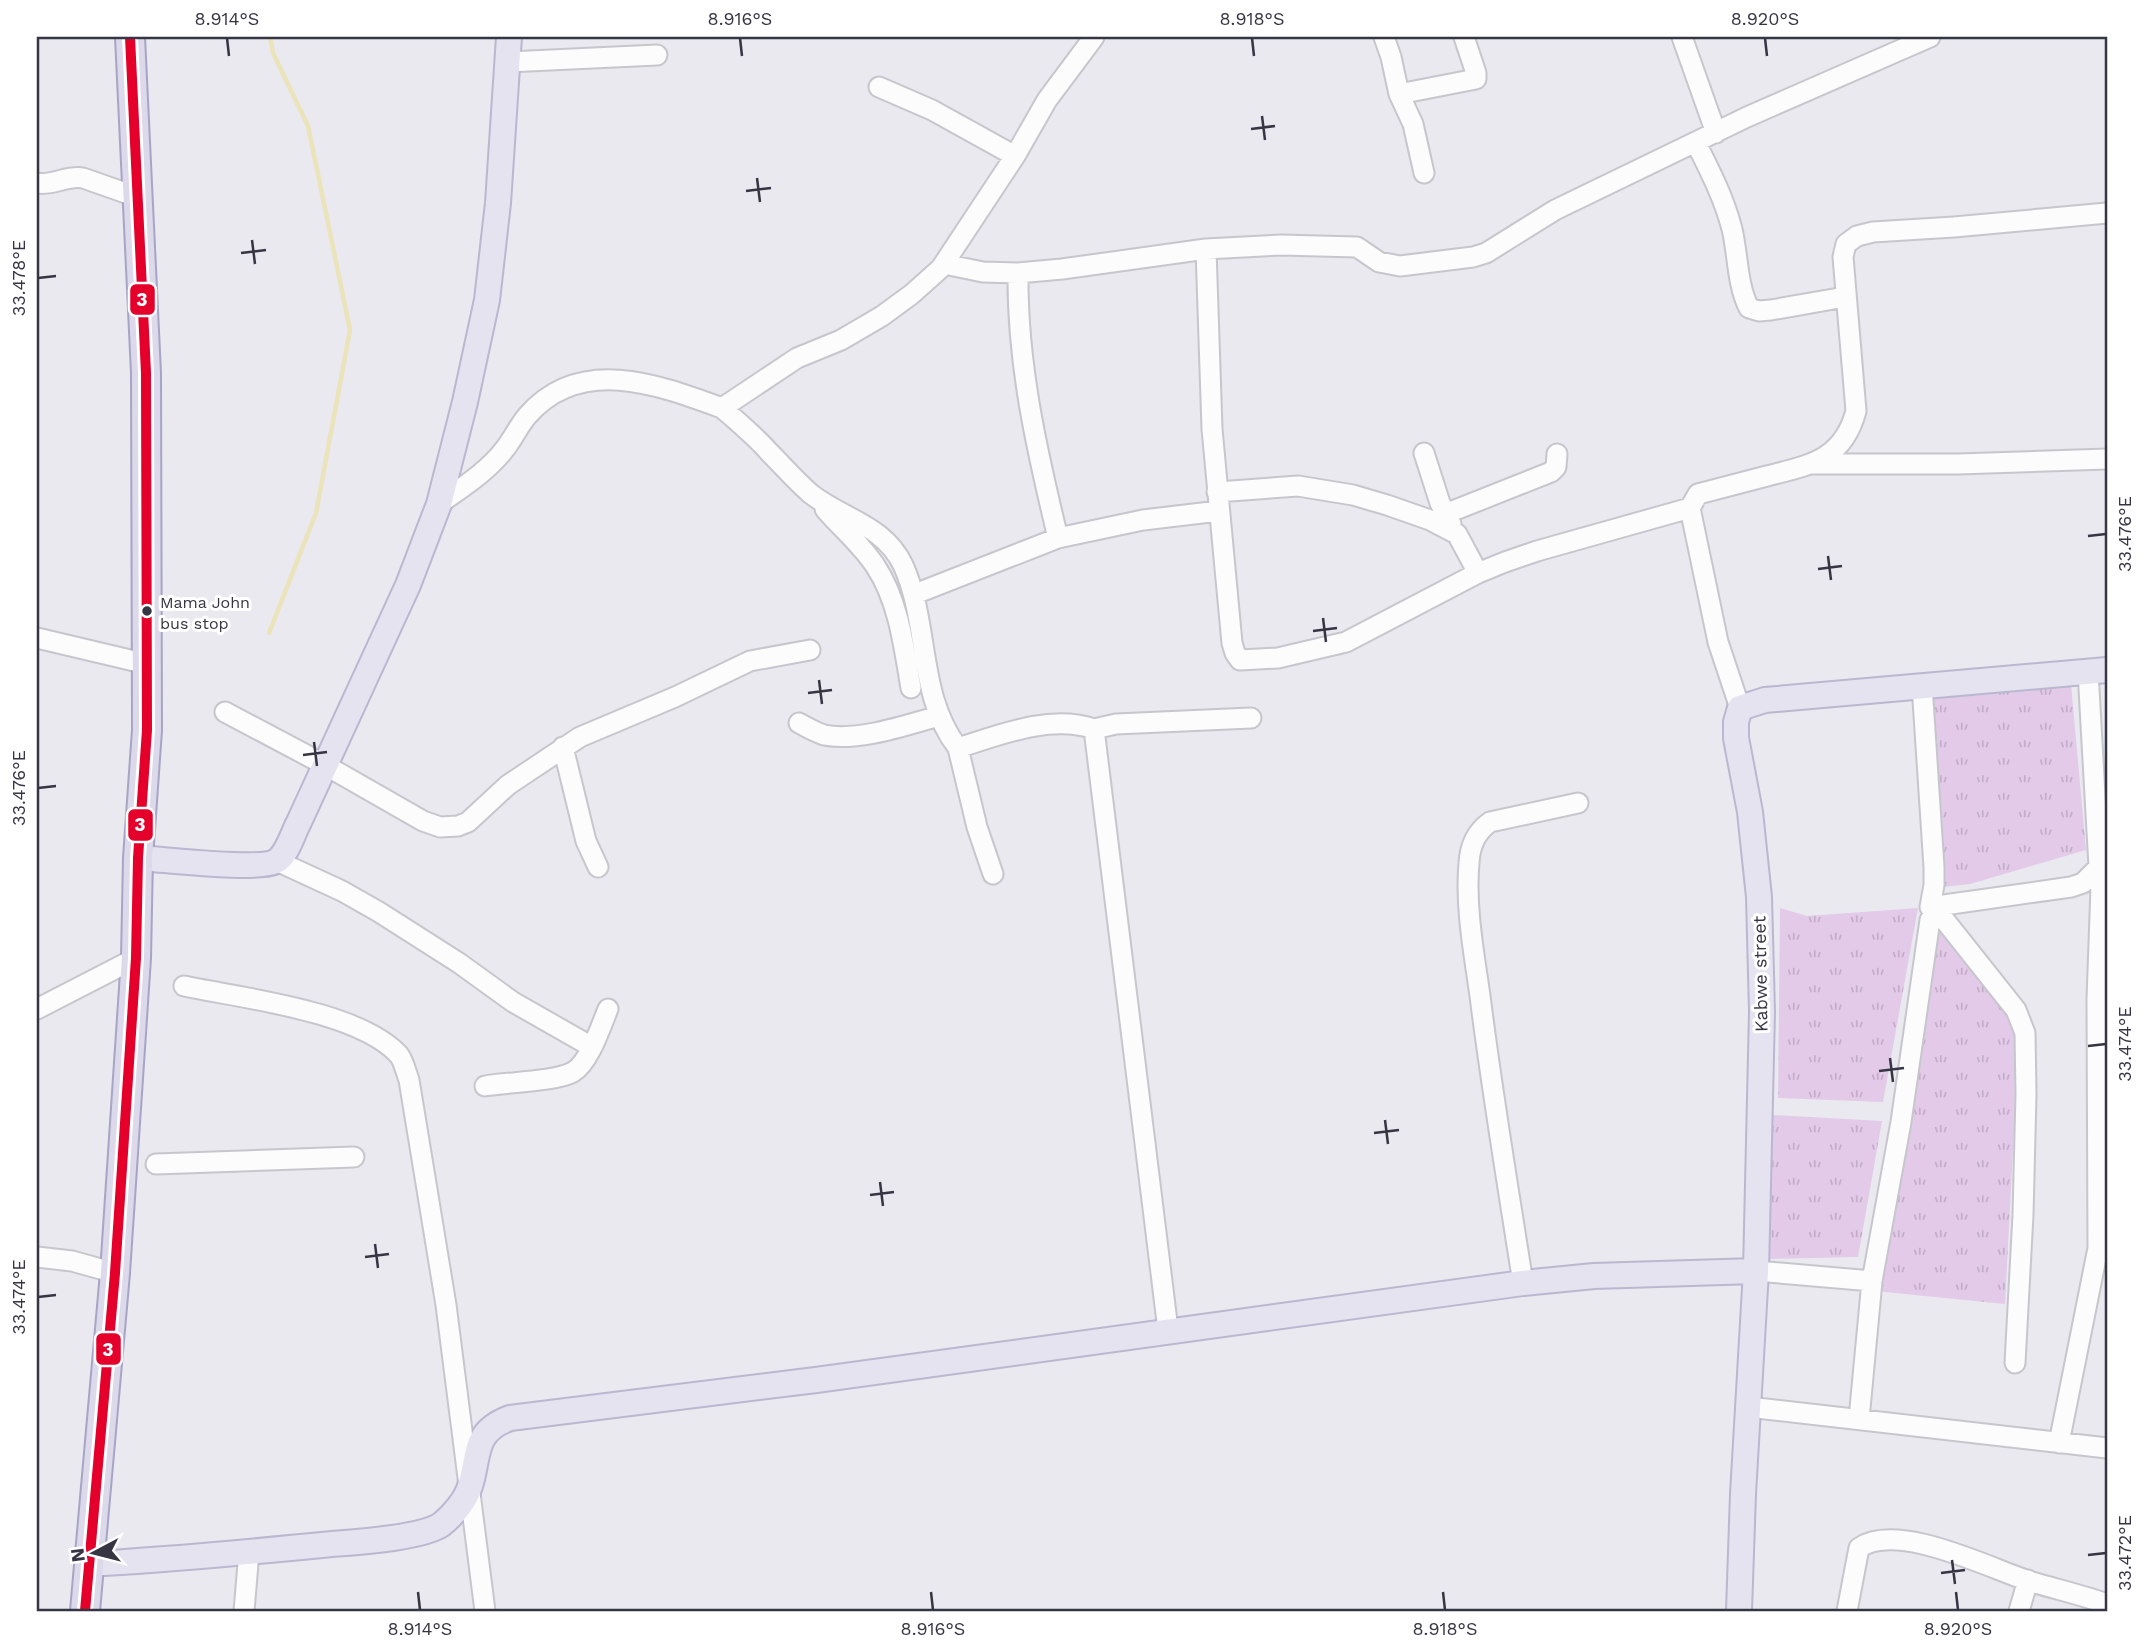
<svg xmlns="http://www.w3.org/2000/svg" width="2144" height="1648" viewBox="0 0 2144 1648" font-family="'Work Sans',sans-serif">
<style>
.grass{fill:url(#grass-tufts)}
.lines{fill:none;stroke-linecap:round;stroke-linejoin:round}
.stream{stroke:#ebe3ba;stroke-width:4.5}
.minor-casing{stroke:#c6c6cd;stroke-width:23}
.major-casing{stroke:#bab7d0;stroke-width:28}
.highway-casing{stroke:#a7a5c5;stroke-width:32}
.minor{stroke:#fcfcfd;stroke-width:19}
.major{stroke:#e5e3f0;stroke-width:24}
.highway{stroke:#dbd9ea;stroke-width:28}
.bus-1-casing{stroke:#fff;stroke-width:16}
.bus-1{stroke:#e4002b;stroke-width:10}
.ticks{fill:none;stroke:#363544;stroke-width:2.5}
.bus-dot{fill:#363544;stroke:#fff;stroke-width:2.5}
.labels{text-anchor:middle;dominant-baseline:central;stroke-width:6;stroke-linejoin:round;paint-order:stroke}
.bus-label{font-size:16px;fill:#363544;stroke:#fff;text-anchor:start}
.street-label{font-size:18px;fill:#363544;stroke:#fff}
.line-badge{stroke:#fff;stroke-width:2.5}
.badge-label{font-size:19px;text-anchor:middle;font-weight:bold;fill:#fff}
.neatline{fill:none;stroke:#363544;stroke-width:2.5}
.ticks-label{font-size:18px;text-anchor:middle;fill:#363544}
</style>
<defs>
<pattern id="grass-tufts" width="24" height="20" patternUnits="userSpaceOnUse" patternTransform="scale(1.75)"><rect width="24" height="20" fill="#e3cae9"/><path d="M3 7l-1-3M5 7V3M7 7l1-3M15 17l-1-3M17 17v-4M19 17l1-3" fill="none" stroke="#c3aec9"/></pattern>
</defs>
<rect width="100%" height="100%" fill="#e9e9ef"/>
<path class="grass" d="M2071,684L2086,850L1970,884L1934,888L1913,700Z
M1780,908L1807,916L1918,908L1883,1102L1778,1098Z
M1939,917L2020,1015L2005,1304L1875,1291Z
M1772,1115L1882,1121L1858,1257L1763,1259Z"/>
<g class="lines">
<path class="stream" d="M269,633L316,513L350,330L308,126L273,53L270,37"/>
<defs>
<path id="minor" d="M1384,37L1391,57L1399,94L1413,124L1424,173
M1682,37L1716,133
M507,62L657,55
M879,87L932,110L1015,156
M1399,94L1476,79V73L1464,37
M1696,143C1710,171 1724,198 1732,229C1738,254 1737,285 1749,308L1759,311L1771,310L1845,297
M37,183C53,186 67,175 83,178L140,198
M1206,249L1212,429L1232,643L1235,653L1240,660L1278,658L1346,642L1478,573L1505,562L1537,551L1690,508
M944,264L983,272L1018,273L1062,269L1206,249L1281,245L1357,247L1379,262L1400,266L1473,257L1486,253L1555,210L1747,117L1930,37
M1018,273C1017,364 1037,451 1058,538
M722,408C738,422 755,436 769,452C783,466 796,481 811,494C843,519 884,525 903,565C930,624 917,695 958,748C999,735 1051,714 1094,729L1168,1330
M1424,453L1440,503L1451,524
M1815,464H1958L2107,459
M1217,492L1298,486L1353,495L1387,505L1430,520L1457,534L1478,573
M439,504C461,488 487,472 504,450C513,439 519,425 528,415C581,355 659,385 722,408L797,358L841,340L882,316L912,294L941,268L1015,156L1047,100L1094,37
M825,509C842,529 862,545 876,567C899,602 904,648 911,688
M1445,514L1551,472L1556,467L1557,454
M915,594L1058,538L1143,520L1219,511
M37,638L147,664
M1922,685L1934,867V885L1930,907
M1740,708L1718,642L1690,508L1698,494C1721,488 1744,482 1767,476C1810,465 1843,460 1856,411L1843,257L1846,244L1857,236L1873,232L1954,227L2107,213
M225,712L325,765L423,821L440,827L458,826L468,822L508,785L580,737L675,697L750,661L810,650
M799,723C808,728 815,732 824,735C858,742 906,725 939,716
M1094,729L1116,724L1251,718
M563,747L586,841L598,867
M958,748L977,827L993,874
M277,861L342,891L379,912L459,963L513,1002L592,1047
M1938,907L1943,918L2016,1010L2025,1033L2026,1094L2023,1215L2015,1363
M184,986C241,998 359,1011 399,1055C404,1062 406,1072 409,1080L446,1305L485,1611
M37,1009L136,958
M485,1086C508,1082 554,1082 573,1072C589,1063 601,1026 608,1009
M156,1164L354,1157
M37,1257L72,1261L115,1273
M1756,1271L1872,1281
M1523,1283C1508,1187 1492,1092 1480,996C1474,953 1465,906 1469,863C1470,845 1476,832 1490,822L1578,803
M1748,1407L2107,1448
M1859,1419L1872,1281L1901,1122L1930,920L1938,907L1944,905L2071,887L2083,883L2099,867L2088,671
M2059,1443L2098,1248L2097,999L2101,887L2099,867L2106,866
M244,1611L249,1552
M1847,1611L1859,1548C1897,1521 1989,1568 2029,1581C2055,1589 2082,1595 2107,1604
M2019,1611L2028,1580"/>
<path id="major" d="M138,858C162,859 263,872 278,860C288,852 293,833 299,822L408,585L439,504L465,402L487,300L498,203L509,37
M88,1564C170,1560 251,1552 332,1544C357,1542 423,1538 442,1524C453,1515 466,1500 470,1486C480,1455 472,1432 510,1418L816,1380L1523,1283L1594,1276L1756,1271
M1739,1611L1743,1494L1756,1271L1762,1012L1759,897L1750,812L1736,738V722L1740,708L1765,700L2107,670"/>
<path id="highway" d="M85,1611L115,1273L136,958L138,858L147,730L146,373L130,37"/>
</defs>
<use href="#minor" class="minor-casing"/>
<use href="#major" class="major-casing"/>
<use href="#highway" class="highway-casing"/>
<use href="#minor" class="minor"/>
<use href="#major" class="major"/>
<use href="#highway" class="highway"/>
<defs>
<path id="bus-1" d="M85,1611L115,1273L136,958L138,858L147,730L146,373L130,37"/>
</defs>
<use href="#bus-1" class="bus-1-casing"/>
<use href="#bus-1" class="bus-1"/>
</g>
<path class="ticks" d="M227,38L229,56M740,38L742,56M1252,38L1254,56M1765,38L1767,56M1262,116L1265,140M1251,129L1275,126M757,178L760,202M746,191L771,188M252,240L255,264M241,253L266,250M38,278L56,276M2088,536L2106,534M1828,556L1831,580M1818,569L1842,566M1323,618L1326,642M1313,631L1337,628M819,680L822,704M808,693L832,690M314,742L317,766M303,755L327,752M38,788L56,786M2088,1046L2106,1044M1890,1058L1893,1082M1879,1071L1904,1068M1385,1120L1388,1144M1374,1133L1399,1130M880,1182L883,1206M870,1195L894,1192M375,1244L378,1268M365,1257L389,1254M38,1297L56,1295M2088,1555L2106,1553M1952,1560L1955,1584M1941,1573L1965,1570M418,1592L420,1610M931,1592L933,1610M1443,1592L1445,1610M1956,1592L1958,1610"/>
<circle class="bus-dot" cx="147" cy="611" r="6"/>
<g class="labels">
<g class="bus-label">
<text x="160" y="602">Mama John<tspan x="160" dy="21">bus stop</tspan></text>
</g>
<g class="street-label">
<text transform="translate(1760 974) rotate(-91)">Kabwe street</text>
</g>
</g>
<g class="line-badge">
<rect x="129" y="283" width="27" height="33" rx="7" fill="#e4002b"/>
<rect x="127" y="808" width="27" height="34" rx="7" fill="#e4002b"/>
<rect x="95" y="1332" width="27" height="34" rx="7" fill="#e4002b"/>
</g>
<g class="badge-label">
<text x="142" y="306">3</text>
<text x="140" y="831">3</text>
<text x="108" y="1356">3</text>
</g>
<rect width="2144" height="1648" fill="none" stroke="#ffffff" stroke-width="77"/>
<g transform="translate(94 1553) rotate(263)" stroke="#ffffff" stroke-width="5" paint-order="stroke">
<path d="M0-5L12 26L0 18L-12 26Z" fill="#363544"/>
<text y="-10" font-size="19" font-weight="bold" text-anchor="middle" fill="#363544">N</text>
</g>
<rect x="38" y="38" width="2068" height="1572" class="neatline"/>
<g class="ticks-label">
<text x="227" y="25">8.914°S</text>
<text x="740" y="25">8.916°S</text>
<text x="1252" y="25">8.918°S</text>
<text x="1765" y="25">8.920°S</text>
<text transform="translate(19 278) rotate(-90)" y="6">33.478°E</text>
<text transform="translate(2125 534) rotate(-90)" y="6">33.476°E</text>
<text transform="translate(19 788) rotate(-90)" y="6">33.476°E</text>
<text transform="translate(2125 1044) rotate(-90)" y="6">33.474°E</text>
<text transform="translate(19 1297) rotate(-90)" y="6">33.474°E</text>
<text transform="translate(2125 1553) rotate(-90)" y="6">33.472°E</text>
<text x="420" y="1635">8.914°S</text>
<text x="933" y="1635">8.916°S</text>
<text x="1445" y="1635">8.918°S</text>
<text x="1958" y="1635">8.920°S</text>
</g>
</svg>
